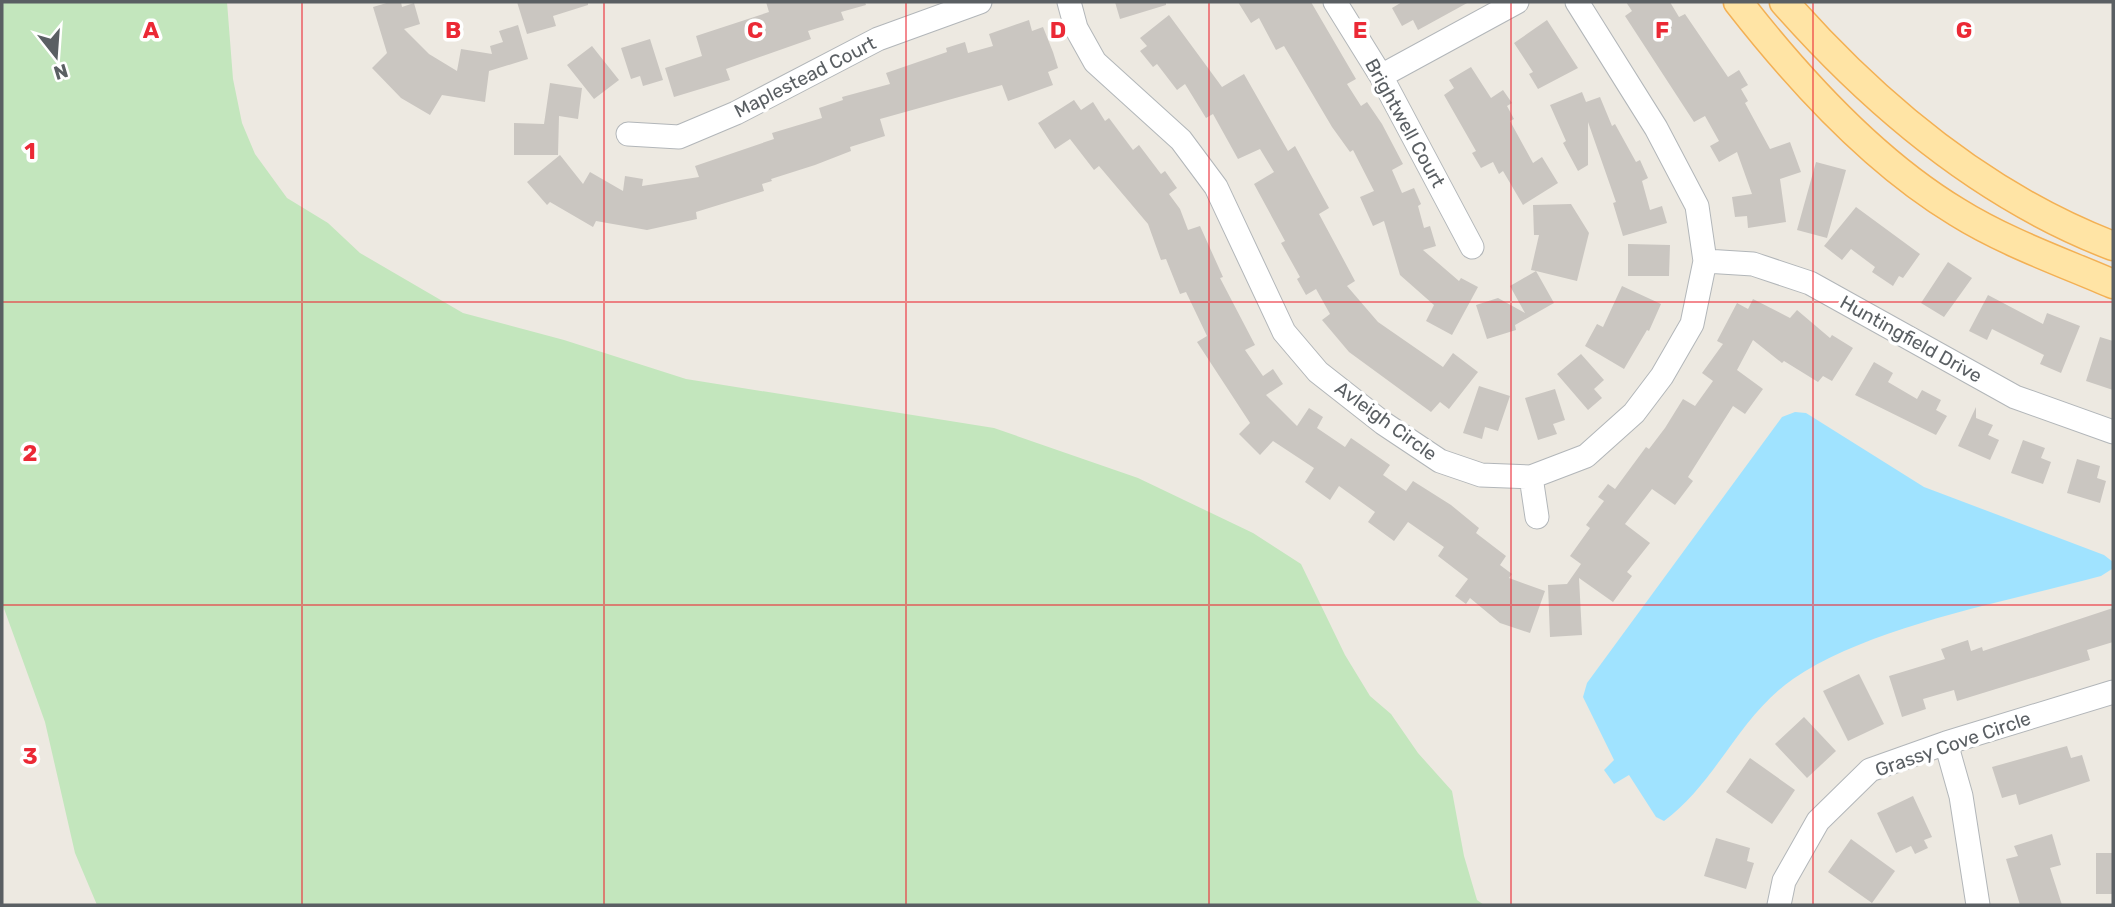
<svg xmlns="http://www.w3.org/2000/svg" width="2115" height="907" viewBox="0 0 2115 907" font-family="Rubik,sans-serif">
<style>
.green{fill:#c3e6bd}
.water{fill:#a0e3ff}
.building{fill:#cac6c1}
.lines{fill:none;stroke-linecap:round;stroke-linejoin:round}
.minor-casing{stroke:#b2b6b9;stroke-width:25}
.major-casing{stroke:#f3b054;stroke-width:31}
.minor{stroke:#fff;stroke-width:23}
.major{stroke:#ffe4a5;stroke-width:28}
.grid{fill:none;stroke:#eb2935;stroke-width:2;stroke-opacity:0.55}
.labels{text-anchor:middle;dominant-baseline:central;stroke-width:7;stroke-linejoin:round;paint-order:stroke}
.street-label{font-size:19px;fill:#5a5f63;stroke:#fff}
.grid-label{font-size:23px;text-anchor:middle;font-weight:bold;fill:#eb2935;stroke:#fff;stroke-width:7;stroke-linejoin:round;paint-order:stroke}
</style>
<rect width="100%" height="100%" fill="#ede9e1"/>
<path class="green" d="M2,2H227L233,79L242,123L255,154L287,198L328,223L360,253L463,313L564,340L686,379L994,428L1138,478L1253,533L1301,564L1345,655L1370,696L1391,714L1418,753L1452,791L1464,856L1477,900L1484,905H97L75,853L45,722L2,603Z"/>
<path class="water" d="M1795,412L1806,413L1924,487L2104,555L2113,562L2112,569L2101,576C2009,601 1870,626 1793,679C1739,716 1716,783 1664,821L1656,817L1629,775L1614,784L1604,770L1614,760L1583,697L1587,683L1782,417Z"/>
<path class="building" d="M390,2H401L402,7L414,3L420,24L404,29L429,54L457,71L461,49L492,54L490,46L503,42L499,31L518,25L528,59L489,71L485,102L442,95L430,115L401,98L372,68L387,53L373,7Z
M517,2H588V5L553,16L556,26L527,34Z
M766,2H865L866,5L841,12L844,20L808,31L811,39L726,69L730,80L674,97L665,68L702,56L696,36L769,12Z
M1115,2H1166V5L1120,19Z
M1238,2H1311L1356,79L1347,84L1361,106L1367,102L1382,124L1403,164L1392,170L1402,193L1414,188L1421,204L1418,206L1424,228L1430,226L1436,246L1423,250L1459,281L1461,278L1478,287L1452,335L1426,321L1434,305L1400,275L1384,221L1373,226L1360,197L1374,191L1353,150L1350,152L1332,127L1284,46L1276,50L1259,18L1251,23Z
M1402,2H1469L1418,30L1413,20L1402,26L1392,8Z
M1626,2H1670L1679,17L1685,14L1728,77L1739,70L1748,85L1741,89L1748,101L1745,103L1770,149L1790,142L1801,172L1780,179L1786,222L1748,228L1747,216L1735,217L1732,197L1752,194L1737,152L1719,162L1710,146L1719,141L1705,116L1694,122L1625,16L1632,11Z
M1169,15L1222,87L1244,74L1288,151L1295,146L1329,208L1319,214L1355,281L1347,286L1378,322L1443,367L1453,353L1478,372L1449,409L1440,402L1431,412L1349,352L1322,320L1330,314L1316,289L1306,295L1297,279L1300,277L1281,243L1285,241L1254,184L1274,172L1260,149L1238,159L1213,114L1206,118L1185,84L1177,90L1157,64L1153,67L1140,51L1147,46L1140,38Z
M1029,20L1032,31L1043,27L1053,52L1058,68L1048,72L1053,85L1008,101L1002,85L880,119L885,136L850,147L851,151L815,165L771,179L772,181L762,184L764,191L696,212L697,219L647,230L596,221L593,227L550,202L547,205L527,182L560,155L583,184L590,172L623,191L625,176L643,179L642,186L699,177L695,166L774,139L772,133L822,118L819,108L843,100L842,97L890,84L886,73L947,52L946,48L965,42L968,53L993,46L989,34Z
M1547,20L1578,68L1538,89L1529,74L1533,72L1514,43Z
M650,39L663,80L643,86L640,76L631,79L621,48Z
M592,46L619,80L594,99L567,65Z
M1471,67L1491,98L1503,90L1512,103L1507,106L1514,119L1510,121L1533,163L1542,157L1558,183L1523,205L1503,171L1499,174L1493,162L1481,168L1472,153L1476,151L1444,95L1454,88L1449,80Z
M550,83L582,88L578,119L559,116L558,155H514V123L544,124Z
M1582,92L1586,102L1600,97L1612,126L1615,124L1636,162L1640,160L1648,178L1642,181L1650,210L1662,206L1667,223L1623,236L1613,203L1616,202L1588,122V165L1578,171L1563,143L1566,141L1550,105Z
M1074,100L1081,110L1093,102L1105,121L1109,118L1133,150L1139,145L1161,174L1165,171L1177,188L1169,194L1180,209L1188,230L1200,226L1223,277L1220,278L1255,345L1245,350L1263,376L1273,369L1283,384L1266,395L1297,426L1309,408L1323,417L1317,428L1345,447L1351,438L1390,465L1383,475L1406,491L1413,481L1451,505L1479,528L1476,533L1506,556L1500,565L1512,574L1509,578L1545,591L1530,633L1500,623L1470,598L1466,604L1455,596L1468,579L1438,556L1444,547L1408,522L1394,541L1368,522L1375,512L1339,486L1330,500L1305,482L1314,468L1273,441L1260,455L1239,434L1250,423L1197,342L1207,336L1186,292L1180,294L1166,259L1161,260L1148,224L1099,166L1094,170L1070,139L1055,149L1038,123Z
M1816,162L1846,170L1827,238L1797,230Z
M1571,204L1589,233L1577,281L1536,271L1554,303L1515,325L1516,330L1487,339L1476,305L1498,298L1525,313L1510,286L1536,271L1531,270L1539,235H1534L1533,205Z
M1856,207L1920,254L1903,278L1899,276L1893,286L1872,272L1875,267L1851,249L1842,260L1824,246Z
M1628,244L1670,245L1669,276H1628Z
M1948,262L1972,278L1944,317L1921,303Z
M1622,286L1661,304L1649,331L1647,330L1624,369L1585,346L1597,324L1603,327Z
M1988,295L2043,324L2047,313L2080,326L2061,373L2040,364L2044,355L1992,329L1987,340L1969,331Z
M1753,299L1790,318L1797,310L1830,338L1832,335L1853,348L1832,381L1823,376L1818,382L1784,361L1782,363L1753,340L1737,370L1763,389L1745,414L1733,406L1688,477L1693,481L1675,505L1652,489L1625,524L1650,543L1627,572L1632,576L1613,602L1579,578L1582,635L1550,637L1548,585L1567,584L1581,564L1570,556L1590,528L1586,525L1604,501L1598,497L1608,484L1615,489L1646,447L1649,449L1665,428L1683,399L1695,406L1713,381L1702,373L1723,344L1717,341L1737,303L1748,309Z
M2100,337L2113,341V390L2086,381Z
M1581,354L1604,380L1594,389L1602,398L1588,410L1557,374Z
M1874,362L1893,373L1888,382L1917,399L1922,390L1941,400L1936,410L1947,416L1936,435L1855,395Z
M1479,386L1510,396L1498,431L1485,427L1482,439L1463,433Z
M1555,389L1565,420L1553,424L1557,434L1538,440L1525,398Z
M1976,407V418L1993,425L1988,435L1999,440L1990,460L1958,446Z
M2023,440L2045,448L2041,458L2051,462L2043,484L2011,473Z
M2077,459L2100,466L2097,478L2106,481L2100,503L2067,493Z
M2113,608V642L2087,650L2090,660L1957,701L1954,690L1923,699L1926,709L1902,717L1889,676L1945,659L1941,649L1968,640L1971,651L1982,647L1983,651Z
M1859,674L1884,724L1848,741L1823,691Z
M1804,717L1836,751L1807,778L1775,744Z
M2067,746L2071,758L2082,755L2090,781L2019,805L2016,794L2002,798L1992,767Z
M1750,758L1795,790L1772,824L1726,792Z
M1913,796L1932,837L1924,840L1928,848L1915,854L1911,846L1896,853L1877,813Z
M2052,834L2061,865L2050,868L2062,905H2020L2006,859L2018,856L2014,846Z
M1716,838L1750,848L1747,861L1754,863L1746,889L1704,876Z
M1851,839L1895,871L1872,903L1828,872Z
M2096,853H2113V894H2096Z"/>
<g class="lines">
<defs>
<path id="minor" d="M1069,2L1076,28L1095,62L1181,140L1216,187L1284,332L1318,372L1383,423L1440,461L1481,475L1531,477L1586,456L1634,413L1662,376L1692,324L1705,261L1697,206L1656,128L1577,2
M1335,2L1381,76L1472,247
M1381,76L1517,2
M628,134L679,137L736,113L878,39L980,2
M1705,261L1753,264L1810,283L2015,397L2113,432
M1531,477L1537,517
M1946,743L1961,796L1978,905
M1779,905L1784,881L1818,821L1870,770L1946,743L2113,692"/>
<path id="major" d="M1738,2C1798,79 1874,162 1957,212C2005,242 2062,262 2113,284
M1784,2C1874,104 1985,197 2113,246"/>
</defs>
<use href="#minor" class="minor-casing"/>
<use href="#major" class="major-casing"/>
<use href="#minor" class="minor"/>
<use href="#major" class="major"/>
</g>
<path class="grid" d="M302,2V905M604,2V905M906,2V905M1209,2V905M1511,2V905M1813,2V905M2,302H2113M2,605H2113"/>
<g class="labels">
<g class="street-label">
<text transform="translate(805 77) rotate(-27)">Maplestead Court</text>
<text transform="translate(1405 123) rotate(61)">Brightwell Court</text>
<text transform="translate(1911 339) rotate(29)">Huntingfield Drive</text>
<text transform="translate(1386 421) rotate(36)">Avleigh Circle</text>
<text transform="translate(1953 744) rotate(-19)">Grassy Cove Circle</text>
</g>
</g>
<g class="grid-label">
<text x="151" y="38">A</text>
<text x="453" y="38">B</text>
<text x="755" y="38">C</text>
<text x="1058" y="38">D</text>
<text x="1360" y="38">E</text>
<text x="1662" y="38">F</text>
<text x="1964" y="38">G</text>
<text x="30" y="159">1</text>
<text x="30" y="461">2</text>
<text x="30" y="764">3</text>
</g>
<rect width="2115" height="907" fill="none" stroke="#5a5f63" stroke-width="7"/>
<g transform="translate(56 56) rotate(163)" stroke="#ffffff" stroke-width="5" paint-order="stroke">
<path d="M0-5L12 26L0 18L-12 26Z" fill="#5a5f63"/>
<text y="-10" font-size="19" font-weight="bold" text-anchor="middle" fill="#5a5f63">N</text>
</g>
</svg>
